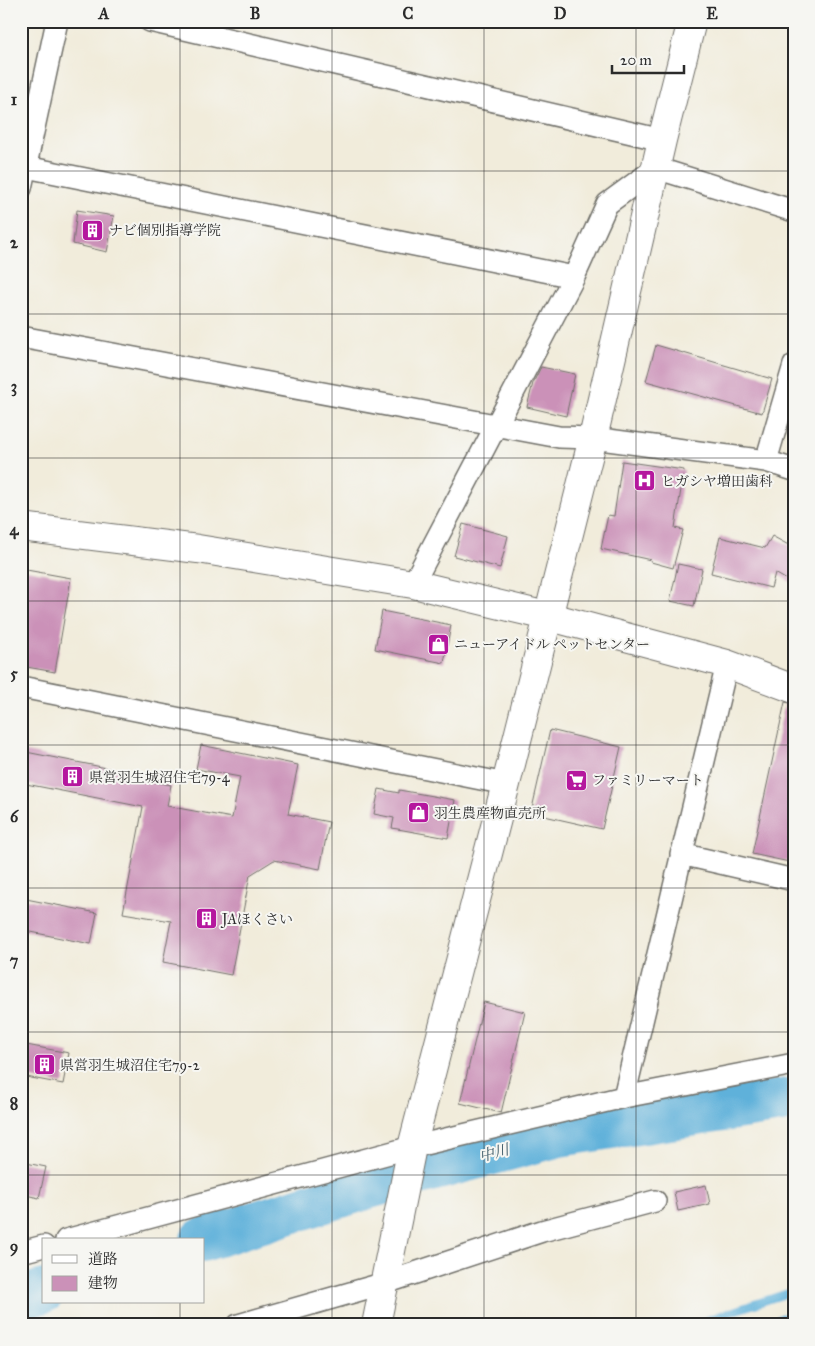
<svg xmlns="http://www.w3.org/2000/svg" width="815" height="1346" viewBox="0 0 815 1346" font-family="'IM FELL Great Primer','Noto Serif JP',serif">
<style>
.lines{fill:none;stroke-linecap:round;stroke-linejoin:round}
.stream{stroke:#5fb1da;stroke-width:8}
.river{stroke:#5fb1da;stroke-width:44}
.building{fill:#cb91b8}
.street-casing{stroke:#706f69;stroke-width:24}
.secondary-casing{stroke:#706f69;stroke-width:30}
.street{stroke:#fff;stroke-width:21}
.secondary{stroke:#fff;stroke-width:28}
.grid{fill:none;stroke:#2b2b2b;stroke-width:1;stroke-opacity:0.55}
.labels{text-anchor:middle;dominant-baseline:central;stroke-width:4;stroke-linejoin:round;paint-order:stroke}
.poi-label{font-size:14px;fill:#2b2b2b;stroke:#f6f6f2;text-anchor:start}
.water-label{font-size:15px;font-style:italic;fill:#3d5a68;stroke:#f6f6f2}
.neatline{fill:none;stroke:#2b2b2b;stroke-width:2}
.grid-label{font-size:16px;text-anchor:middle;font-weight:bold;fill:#2b2b2b}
</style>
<rect width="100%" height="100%" fill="#f6f6f2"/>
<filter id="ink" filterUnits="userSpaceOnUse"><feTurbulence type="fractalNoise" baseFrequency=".02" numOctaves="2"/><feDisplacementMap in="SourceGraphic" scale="10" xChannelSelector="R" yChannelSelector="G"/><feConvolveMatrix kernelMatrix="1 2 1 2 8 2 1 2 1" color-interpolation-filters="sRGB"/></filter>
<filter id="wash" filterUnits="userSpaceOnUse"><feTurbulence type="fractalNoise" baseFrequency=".0096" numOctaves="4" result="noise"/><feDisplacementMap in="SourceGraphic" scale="20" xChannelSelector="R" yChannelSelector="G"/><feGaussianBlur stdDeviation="1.12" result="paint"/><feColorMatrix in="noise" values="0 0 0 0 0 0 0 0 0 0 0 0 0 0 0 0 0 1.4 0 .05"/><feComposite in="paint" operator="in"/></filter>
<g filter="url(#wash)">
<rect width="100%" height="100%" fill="#f1ecdb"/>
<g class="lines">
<path class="stream" d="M691,1325L794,1291
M764,1325L794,1313"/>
<path class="river" d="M202,1240L372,1186L559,1135L794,1099
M21,1298L44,1291"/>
</g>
<g id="blocks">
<path class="building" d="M77,210L114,216L107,252L73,244Z
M656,345L772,379L762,413L646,381Z
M541,367L575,374L566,416L527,407L533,383Z
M622,461L684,470L675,528L683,530L673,568L651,562V560L601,549L608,515L614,516Z
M463,524L508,536L500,568L454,556Z
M772,536L794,548V584L775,573L771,588L711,573L720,537L765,548Z
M678,564L702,569L694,606L670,601Z
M21,569L71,578L55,672L21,666Z
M382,611L451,625L444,663L375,649Z
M785,702L794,704V863L752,854Z
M550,730L621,747L602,829L531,813Z
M201,745L298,765L288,814L329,822L320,869L274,860L250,875L231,975L163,962L171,921L123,913L143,807L21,783V751L127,772L126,776L171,785L167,806L232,818L240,777L196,769Z
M379,789L399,793V790L455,800L448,838L392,828L394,818L374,814Z
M21,898L97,913L91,944L21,930Z
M484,1002L525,1012L501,1113L460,1103Z
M21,1044L69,1053L63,1084L21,1076Z
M21,1162L46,1167L39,1198L21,1194Z
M706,1185L710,1204L678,1211L674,1192Z"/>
</g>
</g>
<g filter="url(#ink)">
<use href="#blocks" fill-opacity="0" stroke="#706f69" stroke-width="1"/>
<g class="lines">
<defs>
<path id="street" d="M150,21L662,140
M26,167L574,277
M21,188L57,21
M21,337L559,437L593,438L766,461L794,470
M766,461L794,365
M413,584L574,277L607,204L656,168L794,211
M21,687L506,784
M681,854L794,880
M624,1097L727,664
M66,1240L412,1147L624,1097L794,1064
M21,1252L44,1246
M238,1325L385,1283L542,1231L655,1201"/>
<path id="secondary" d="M21,527L198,549L413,584L547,616L727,664L794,689
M376,1325L412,1147L506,784L593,438L662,140L692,21"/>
</defs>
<use href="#street" class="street-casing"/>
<use href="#secondary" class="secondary-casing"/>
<use href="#street" class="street"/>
<use href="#secondary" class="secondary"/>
</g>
</g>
<path class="grid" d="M180,21V1240M332,21V1325M484,21V1325M636,21V1325M21,171H794M21,314H794M21,458H794M21,601H794M21,745H794M21,888H794M21,1032H794M21,1175H794M180,1302V1325"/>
<defs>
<symbol id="building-square" viewBox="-11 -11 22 22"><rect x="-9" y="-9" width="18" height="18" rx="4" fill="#b5179e" stroke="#f6f6f2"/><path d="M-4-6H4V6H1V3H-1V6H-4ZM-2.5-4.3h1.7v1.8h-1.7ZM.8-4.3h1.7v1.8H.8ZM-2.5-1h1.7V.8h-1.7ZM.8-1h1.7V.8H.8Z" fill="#fff"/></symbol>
<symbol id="hospital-square" viewBox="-11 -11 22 22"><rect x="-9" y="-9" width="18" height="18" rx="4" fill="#b5179e" stroke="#f6f6f2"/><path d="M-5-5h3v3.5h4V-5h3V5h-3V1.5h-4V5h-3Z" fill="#fff"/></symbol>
<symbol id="shop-square" viewBox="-11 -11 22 22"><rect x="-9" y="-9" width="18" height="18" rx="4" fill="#b5179e" stroke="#f6f6f2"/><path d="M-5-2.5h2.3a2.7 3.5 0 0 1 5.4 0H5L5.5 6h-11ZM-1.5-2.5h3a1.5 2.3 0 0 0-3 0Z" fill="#fff"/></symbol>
<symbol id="supermarket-square" viewBox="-11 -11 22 22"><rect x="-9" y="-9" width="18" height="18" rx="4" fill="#b5179e" stroke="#f6f6f2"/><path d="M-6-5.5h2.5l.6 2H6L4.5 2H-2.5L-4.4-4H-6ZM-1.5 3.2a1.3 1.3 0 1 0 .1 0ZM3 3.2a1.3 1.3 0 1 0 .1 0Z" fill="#fff"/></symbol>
</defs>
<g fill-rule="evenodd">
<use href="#building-square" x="80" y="218" width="25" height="25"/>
<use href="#hospital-square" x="632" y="468" width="25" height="25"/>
<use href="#shop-square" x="426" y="632" width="25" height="25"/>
<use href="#building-square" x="60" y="764" width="25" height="25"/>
<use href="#supermarket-square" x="564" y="768" width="25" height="25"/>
<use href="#shop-square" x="406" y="800" width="25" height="25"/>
<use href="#building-square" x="194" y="906" width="25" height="25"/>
<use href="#building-square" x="32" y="1052" width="25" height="25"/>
</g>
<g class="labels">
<g class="poi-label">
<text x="109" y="230">ナビ個別指導学院</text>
<text x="661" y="481">ヒガシヤ増田歯科</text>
<text x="454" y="644">ニューアイドル ペットセンター</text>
<text x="89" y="777">県営羽生城沼住宅79-4</text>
<text x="592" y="780">ファミリーマート</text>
<text x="434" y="813">羽生農産物直売所</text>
<text x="222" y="919">JAほくさい</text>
<text x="60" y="1065">県営羽生城沼住宅79-2</text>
</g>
<g class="water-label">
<text transform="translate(494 1153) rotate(-15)">中川</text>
</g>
</g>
<rect width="815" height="1346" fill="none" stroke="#f6f6f2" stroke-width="55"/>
<rect x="42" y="1238" width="162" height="65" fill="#f6f6f2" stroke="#a5a5a2"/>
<rect x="52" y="1255" width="25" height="8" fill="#ffffff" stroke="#a5a5a2"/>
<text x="88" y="1264" font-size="15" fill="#2b2b2b">道路</text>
<rect x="52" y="1276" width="25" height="15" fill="#cb91b8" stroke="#a5a5a2"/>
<text x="88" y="1288" font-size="15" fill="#2b2b2b">建物</text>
<path d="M612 65v8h72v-8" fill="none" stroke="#2b2b2b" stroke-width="2.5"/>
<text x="620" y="65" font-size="15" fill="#2b2b2b" stroke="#f6f6f2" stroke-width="4" paint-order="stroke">20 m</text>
<rect x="28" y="28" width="760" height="1290" class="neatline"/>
<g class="grid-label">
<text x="104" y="19">A</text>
<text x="255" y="19">B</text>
<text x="408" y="19">C</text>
<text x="560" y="19">D</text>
<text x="712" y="19">E</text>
<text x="14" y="105">1</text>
<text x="14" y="248">2</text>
<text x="14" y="392">3</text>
<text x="14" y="535">4</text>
<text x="14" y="679">5</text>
<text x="14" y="822">6</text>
<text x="14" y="966">7</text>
<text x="14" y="1109">8</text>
<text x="14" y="1252">9</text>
</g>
</svg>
